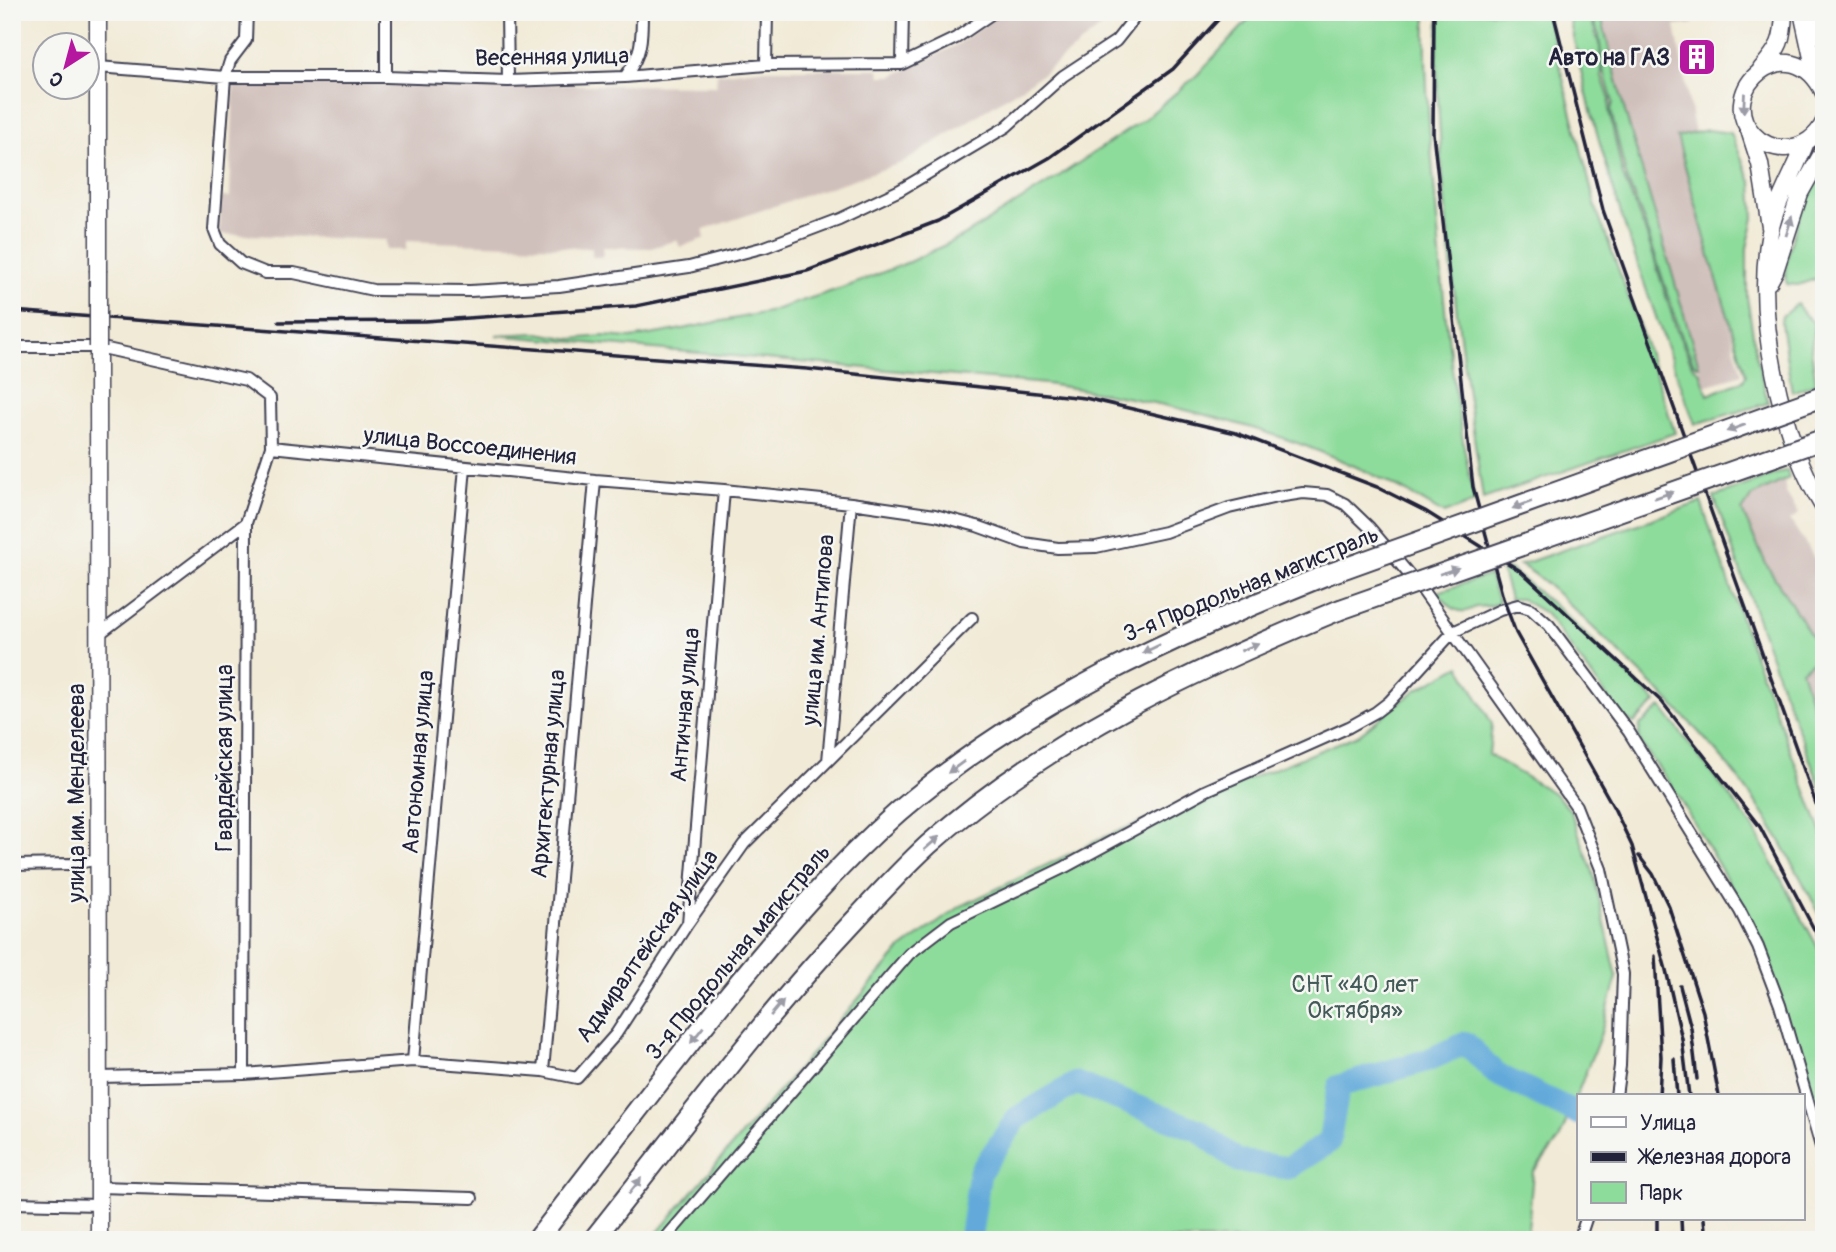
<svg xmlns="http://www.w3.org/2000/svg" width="1836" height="1252" viewBox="0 0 1836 1252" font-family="Pangolin,sans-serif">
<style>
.industrial{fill:#d0c0bb}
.green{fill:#8edc9b;stroke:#587f6b;stroke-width:2}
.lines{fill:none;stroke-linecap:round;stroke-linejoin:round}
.river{stroke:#64aada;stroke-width:23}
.minor-casing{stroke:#414052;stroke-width:14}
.secondary-casing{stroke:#414052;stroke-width:19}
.trunk-casing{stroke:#414052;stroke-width:23}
.minor{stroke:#fff;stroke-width:10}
.secondary{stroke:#fff;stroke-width:16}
.trunk{stroke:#fff;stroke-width:19}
.rail{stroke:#22223b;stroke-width:3.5}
.secondary-bridge-casing{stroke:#414052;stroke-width:19;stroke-linecap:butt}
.trunk-bridge-casing{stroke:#414052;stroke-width:23;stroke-linecap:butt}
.secondary-bridge{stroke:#fff;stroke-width:16}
.trunk-bridge{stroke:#fff;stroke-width:19}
.oneway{fill:#9c9ca7}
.labels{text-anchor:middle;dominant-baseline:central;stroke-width:5;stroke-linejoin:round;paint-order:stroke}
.street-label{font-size:23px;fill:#22223b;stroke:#f6f6f2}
.poi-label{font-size:23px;font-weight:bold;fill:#22223b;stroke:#f6f6f2;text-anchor:end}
.park-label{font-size:23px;fill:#425a58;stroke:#f6f6f2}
</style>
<rect width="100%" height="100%" fill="#f6f6f2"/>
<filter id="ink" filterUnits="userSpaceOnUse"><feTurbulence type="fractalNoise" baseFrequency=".0143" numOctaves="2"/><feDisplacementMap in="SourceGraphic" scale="14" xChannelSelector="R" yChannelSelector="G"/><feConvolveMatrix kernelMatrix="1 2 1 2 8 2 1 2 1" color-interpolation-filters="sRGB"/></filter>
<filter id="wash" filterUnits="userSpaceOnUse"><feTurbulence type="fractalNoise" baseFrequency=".00686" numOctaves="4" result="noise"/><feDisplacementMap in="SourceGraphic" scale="28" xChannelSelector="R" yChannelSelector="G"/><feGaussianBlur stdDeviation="1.57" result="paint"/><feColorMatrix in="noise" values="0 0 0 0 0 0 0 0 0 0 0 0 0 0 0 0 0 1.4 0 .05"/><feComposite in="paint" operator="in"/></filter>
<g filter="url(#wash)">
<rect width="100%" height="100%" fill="#f1ead6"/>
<path class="industrial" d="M1001,12H1099L1097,15L1104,25L1041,75L904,162L703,230L705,238L680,247L677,240L651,248L603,247V257H592V248L406,241V250H386V240L220,234L221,197H230L234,82L716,86L717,74L758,69H879L880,76H893L957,45Z
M1600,12H1689L1693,24L1675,26L1734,347L1742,374L1705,386L1624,108Z
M1784,481L1786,493L1799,514L1790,520L1824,573V730L1814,711L1801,669L1823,653L1766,564L1742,511L1751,496Z"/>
<path class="green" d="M1256,12H1426C1424,86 1432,158 1438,231C1445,322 1455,413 1475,502L1444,514C1324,438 1185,404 1046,384L496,335L538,333L572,339L603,336L631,338L667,332L768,312L851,285L909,262L962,237L1050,182L1146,118L1197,75Z
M1440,12H1546L1596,208L1645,342L1675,433L1483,499C1467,388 1450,277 1442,166C1439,116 1434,63 1440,12Z
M1568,12H1589L1600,47L1602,77L1610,100L1609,111L1623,176L1646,233L1677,331L1692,365L1700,372L1708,395L1743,381L1746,375L1711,260L1677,137L1707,130L1731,133L1752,184L1754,218L1747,248V297L1756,354L1768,403L1695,424C1645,290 1596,153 1568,12Z
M1590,12H1600L1624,108L1699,366L1694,364L1680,332L1644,221L1627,180L1611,111L1613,102L1603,69L1599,35Z
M1824,160V276L1798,285L1787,284C1778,266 1812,178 1824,160Z
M1797,304L1804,314L1814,323L1811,349L1816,383L1792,392L1781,323L1782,316Z
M1787,470L1789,478L1752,496L1742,511L1766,564L1823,654L1801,670L1814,711L1824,730V796L1782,688L1714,497Z
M1701,502L1751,647L1824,839V922C1806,889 1790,856 1770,824C1725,751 1661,693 1600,634C1579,615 1543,576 1520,565Z
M1510,569L1560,610L1656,702L1634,723L1623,718L1545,613L1521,599H1510L1502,571Z
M1489,575L1499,603C1490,607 1485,606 1476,607C1473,608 1469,611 1466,611C1453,613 1445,601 1438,592Z
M1460,666L1492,724L1489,755L1555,794L1570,810L1593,872L1617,977L1600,1036L1559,1140L1533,1172L1527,1240H651L901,949L961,906L1107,836L1358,735L1416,690Z
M1661,707L1753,827L1824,959V1143L1747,914L1677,794L1638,739L1640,725Z"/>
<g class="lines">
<path class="river" d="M970,1240L980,1172L1017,1118L1076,1083L1198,1130L1238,1161L1288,1168L1329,1142L1339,1086L1428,1060L1466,1043L1496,1074L1579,1114"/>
</g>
</g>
<g filter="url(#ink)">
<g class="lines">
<defs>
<path id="minor" d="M247,12L246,40L230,61L225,77L214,229L220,244L241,263L266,273H294L373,290L470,291L559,286L689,267L765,247L839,219L900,190L1006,127L1063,76L1116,41L1139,12
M507,12L508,81
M902,64L903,12
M766,65L767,12
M98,67L225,77H386L508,81L625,77L766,65L902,64L956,38L994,12
M386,77V12
M625,77C642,54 642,40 642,12
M12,347H98L246,380L270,398L271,447L246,523L244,1074
M271,447L595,480L724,490L851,503L935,515L977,526L1024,543L1058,548L1096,547L1165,532L1229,508L1277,497L1303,493L1327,495L1345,504L1369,527L1423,591L1576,806L1601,869L1623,974L1620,1066L1616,1096
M99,634L246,523
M828,761L851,503
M12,865L73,864L99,859
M688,923L724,490
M413,1061L465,467
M543,1071L595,480
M99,1077L244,1074L413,1061L543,1071L577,1078L616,1034L688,923L744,844L972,618
M99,1187L472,1198
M12,1203L99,1205
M664,1240L909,954L951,922L1065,867L1205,791L1349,727L1376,712L1389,702L1453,632L1500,610L1518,605L1531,609L1549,625L1629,732L1740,911L1758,947L1780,1005L1824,1157
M1579,1240L1586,1219"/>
<path id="secondary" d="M98,12V270
M1802,12L1816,76L1818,77
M1814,12L1824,39
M1761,69C1780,47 1783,41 1784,12
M1824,93C1790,23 1713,91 1753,134C1761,143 1774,149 1786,148C1803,147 1817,137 1824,122
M1750,133L1760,164L1770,227
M1806,142C1795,172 1776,201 1770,232C1754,314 1780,437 1824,508
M1769,282L1775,271L1800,193L1824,150
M98,347L99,1240"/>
<path id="trunk" d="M537,1240C600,1159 662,1077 726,998C780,932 834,868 898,812C1028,700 1170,638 1326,575
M593,1240C679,1132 760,1021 854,921C878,895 902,869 928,845C1048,738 1192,671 1339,610"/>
</defs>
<use href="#minor" class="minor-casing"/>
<use href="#secondary" class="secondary-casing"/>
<use href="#trunk" class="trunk-casing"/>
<use href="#minor" class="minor"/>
<use href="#secondary" class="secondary"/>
<use href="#trunk" class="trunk"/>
<path class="rail" d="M1434,12L1433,133L1473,487L1503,598L1516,633L1614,808L1632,846L1666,970L1682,1039L1689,1096
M1553,12L1603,210L1824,826
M12,311L807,369L1085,398L1236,433L1377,487L1425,511L1522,572L1662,702L1760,827L1824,948
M279,322L425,321L636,306L807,271L938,221L1049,158L1173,69L1225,12
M1639,856L1653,874L1669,907L1703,1012L1719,1096
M1655,956L1661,1057L1659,1096
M1680,986L1691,1028L1697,1079
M1674,1059L1677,1096
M1657,1219V1240
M1681,1219L1682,1240
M1704,1219L1706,1240"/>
<defs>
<path id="secondary-bridge" d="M98,270V347"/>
<path id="trunk-bridge" d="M1326,575L1824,396
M1339,610L1824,439"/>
</defs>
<use href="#secondary-bridge" class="secondary-bridge-casing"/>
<use href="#trunk-bridge" class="trunk-bridge-casing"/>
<use href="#secondary-bridge" class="secondary-bridge"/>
<use href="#trunk-bridge" class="trunk-bridge"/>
</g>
<defs><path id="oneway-solid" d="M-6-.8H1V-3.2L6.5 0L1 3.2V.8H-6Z" transform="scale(1.75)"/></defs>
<g class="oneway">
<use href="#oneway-solid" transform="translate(1744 103) rotate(93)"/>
<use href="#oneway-solid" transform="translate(1789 226) rotate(-73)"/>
<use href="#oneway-solid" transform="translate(1736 428) rotate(160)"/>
<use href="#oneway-solid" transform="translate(1664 495) rotate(-19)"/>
<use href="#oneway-solid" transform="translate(1522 505) rotate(160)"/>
<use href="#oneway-solid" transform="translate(1449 571) rotate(-19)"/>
<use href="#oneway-solid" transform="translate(1250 647) rotate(-23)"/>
<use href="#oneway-solid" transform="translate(1151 649) rotate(154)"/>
<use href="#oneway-solid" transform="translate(956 767) rotate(144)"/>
<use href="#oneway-solid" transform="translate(932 843) rotate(-41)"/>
<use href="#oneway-solid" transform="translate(777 1008) rotate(-50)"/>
<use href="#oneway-solid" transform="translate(697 1035) rotate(128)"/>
<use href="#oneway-solid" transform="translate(635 1186) rotate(-52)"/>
</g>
</g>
<defs>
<symbol id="building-square" viewBox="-11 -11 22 22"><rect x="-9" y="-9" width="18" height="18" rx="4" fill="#b5179e" stroke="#f6f6f2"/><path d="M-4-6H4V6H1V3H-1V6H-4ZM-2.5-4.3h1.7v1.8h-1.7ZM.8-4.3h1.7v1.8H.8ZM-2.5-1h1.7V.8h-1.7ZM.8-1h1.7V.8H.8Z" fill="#fff"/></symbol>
</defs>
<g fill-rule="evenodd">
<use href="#building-square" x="1675" y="35" width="44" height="44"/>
</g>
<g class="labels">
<g class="street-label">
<text transform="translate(552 57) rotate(-1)">Весенняя улица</text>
<text transform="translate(470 446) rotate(6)">улица Воссоединения</text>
<text transform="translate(1251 584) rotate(-22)">3-я Продольная магистраль</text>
<text transform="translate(818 630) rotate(-85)">улица им. Антипова</text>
<text transform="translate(685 705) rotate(-85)">Античная улица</text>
<text transform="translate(224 758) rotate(-90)">Гвардейская улица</text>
<text transform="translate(418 762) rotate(-85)">Автономная улица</text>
<text transform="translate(548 774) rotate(-85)">Архитектурная улица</text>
<text transform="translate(76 793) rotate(-90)">улица им. Менделеева</text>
<text transform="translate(647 946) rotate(-55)">Адмиралтейская улица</text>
<text transform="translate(738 952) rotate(-50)">3-я Продольная магистраль</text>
</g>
<g class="poi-label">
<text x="1670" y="57">Авто на ГАЗ</text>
</g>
<g class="park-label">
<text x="1355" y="984">СНТ «40 лет<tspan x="1355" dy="26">Октября»</tspan></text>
</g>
</g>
<rect width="1836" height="1252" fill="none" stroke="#f6f6f2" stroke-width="42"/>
<rect x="1577" y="1094" width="228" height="126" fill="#f6f6f2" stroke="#a1a1a9" stroke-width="2"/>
<rect x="1591" y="1117" width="35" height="10" fill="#ffffff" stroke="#a1a1a9" stroke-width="2"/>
<text x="1640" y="1130" font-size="21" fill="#22223b">Улица</text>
<rect x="1591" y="1152" width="35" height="10" fill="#22223b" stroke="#a1a1a9" stroke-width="2"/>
<text x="1640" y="1164" font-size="21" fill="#22223b">Железная дорога</text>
<rect x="1591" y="1182" width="35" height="21" fill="#8edc9b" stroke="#a1a1a9" stroke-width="2"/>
<text x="1640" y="1200" font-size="21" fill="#22223b">Парк</text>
<g transform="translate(66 66) rotate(216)"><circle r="33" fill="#f6f6f2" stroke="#a1a1a9" stroke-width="2"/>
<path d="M0-5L12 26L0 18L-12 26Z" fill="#b5179e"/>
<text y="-10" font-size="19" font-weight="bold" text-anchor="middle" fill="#22223b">С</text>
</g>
</svg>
